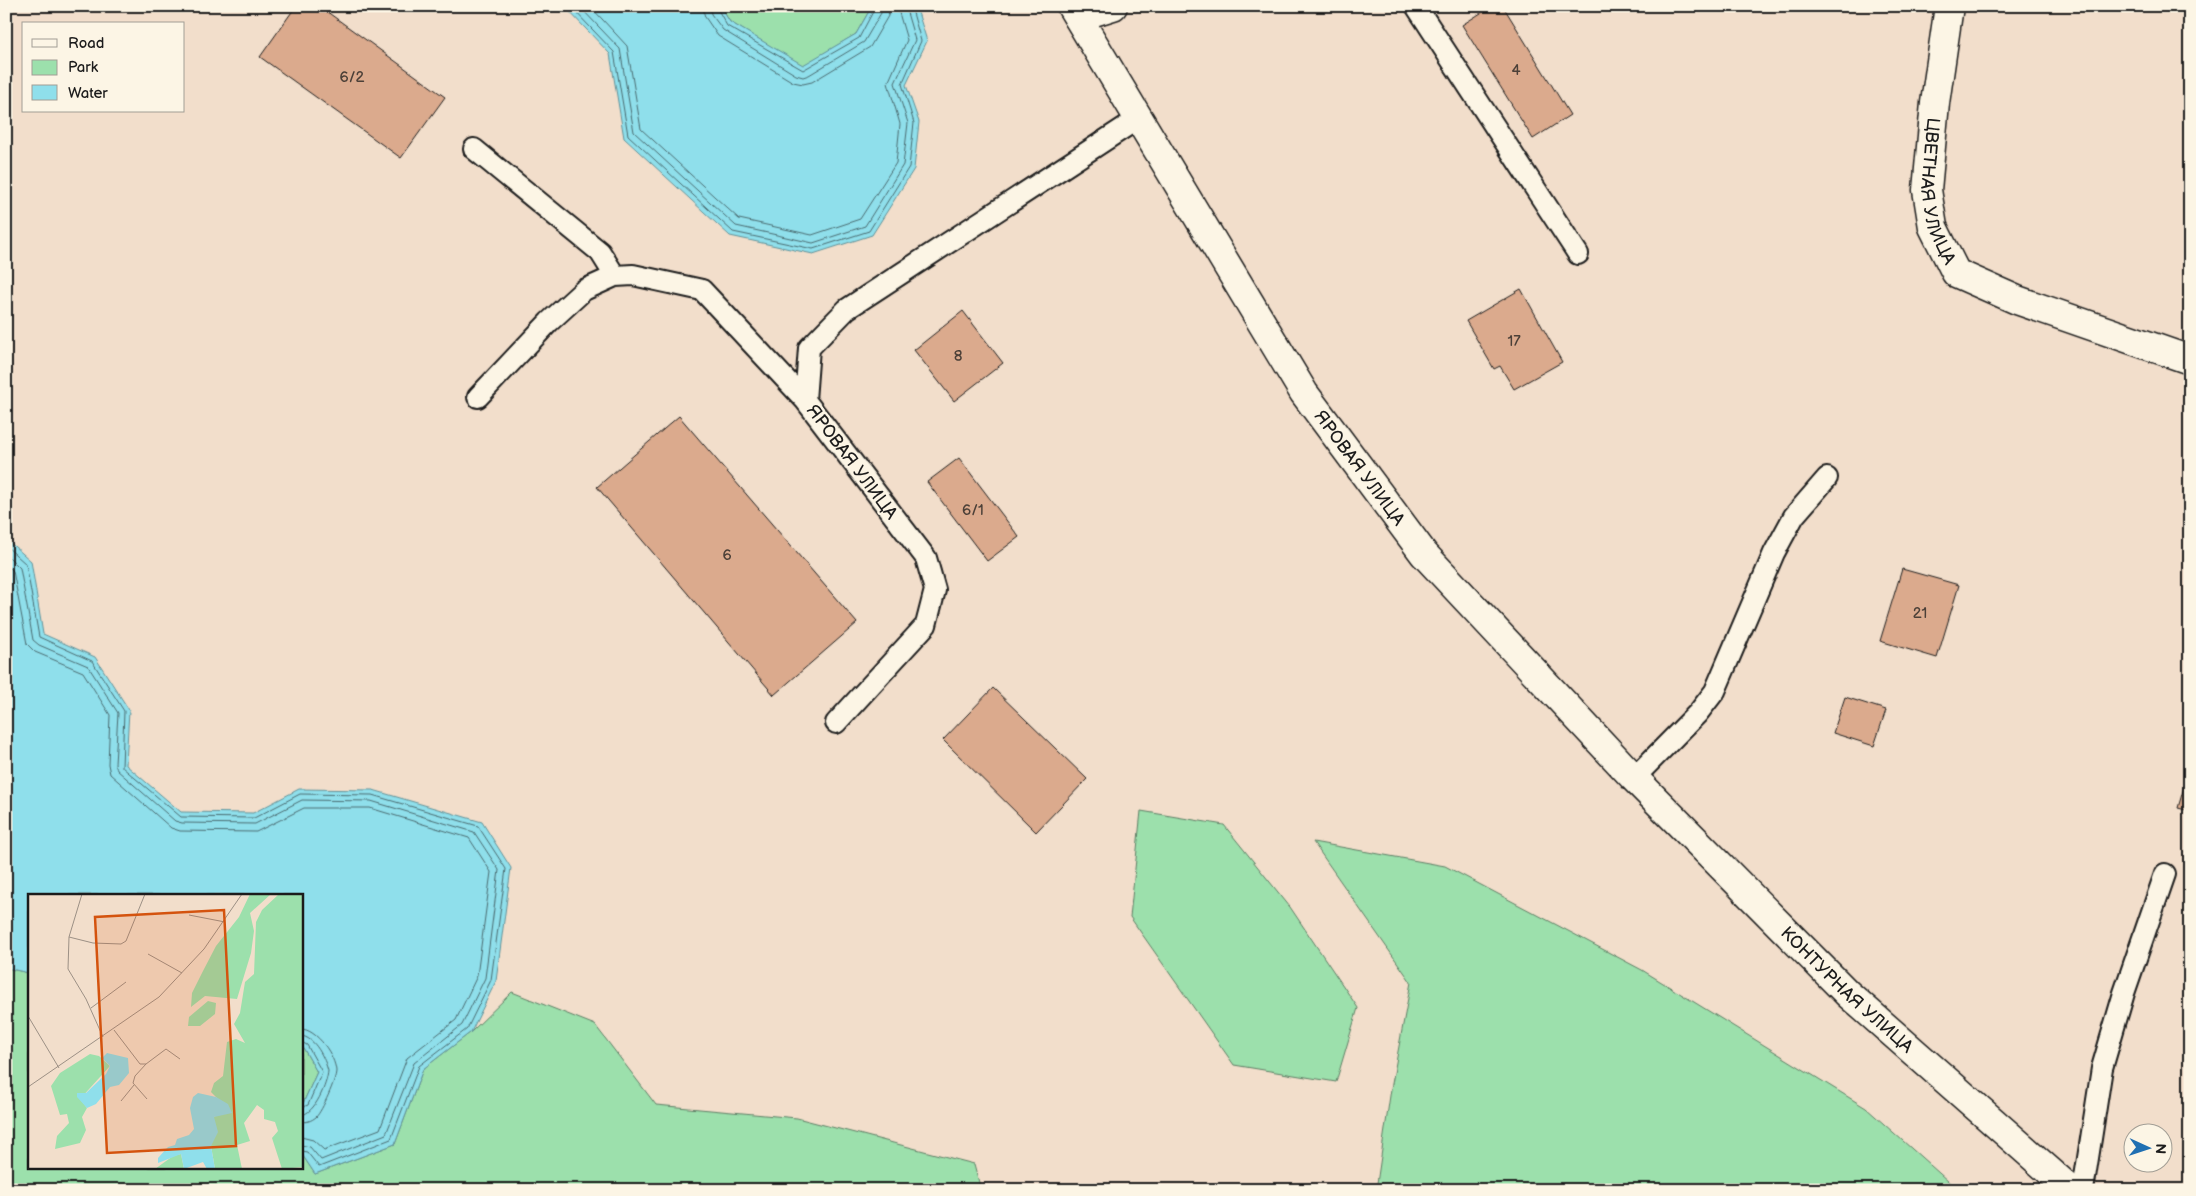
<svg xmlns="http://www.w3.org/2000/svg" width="2196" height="1196" viewBox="0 0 2196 1196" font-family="'Balsamiq Sans',sans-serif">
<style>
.green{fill:#9ce0ac;stroke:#5c7e64}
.water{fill:#8fdfeb;stroke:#619198}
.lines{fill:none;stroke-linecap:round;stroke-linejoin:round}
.shore{stroke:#4a6a6f;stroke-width:1}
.building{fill:#dbaa8d;stroke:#1c1c1c}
.lane-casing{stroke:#1c1c1c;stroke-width:24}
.street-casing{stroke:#1c1c1c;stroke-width:31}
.lane{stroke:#fcf5e5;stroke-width:20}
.street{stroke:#fcf5e5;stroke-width:28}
.labels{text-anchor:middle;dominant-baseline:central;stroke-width:4.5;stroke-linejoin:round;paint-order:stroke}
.number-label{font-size:15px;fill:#4c4038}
.street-label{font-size:18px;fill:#1c1c1c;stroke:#fcf5e5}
.inset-road{fill:none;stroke:#9c9085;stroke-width:1}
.view{fill:#d4530e;fill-opacity:0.15;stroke:#d4530e;stroke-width:2.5}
.inset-edge{fill:none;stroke:#1c1c1c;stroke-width:2.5}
</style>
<rect width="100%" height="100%" fill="#f2decb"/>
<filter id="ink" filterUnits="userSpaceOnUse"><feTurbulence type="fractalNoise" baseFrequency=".02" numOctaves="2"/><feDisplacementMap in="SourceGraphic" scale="10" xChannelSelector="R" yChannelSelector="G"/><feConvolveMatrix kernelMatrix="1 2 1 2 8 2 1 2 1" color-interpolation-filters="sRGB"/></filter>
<g filter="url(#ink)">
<path class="green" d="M720,6H872L856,34L803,66L730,22Z
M1141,811L1224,825L1290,907L1358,1008L1336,1082L1234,1065L1130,917Z
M1313,842L1445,866L1642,970L1866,1108L1958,1190H1376L1391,1089L1411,982Z
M6,968L29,973V1167H301V1153L315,1174L395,1144L423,1069L471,1032L512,992L595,1025L656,1105L797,1118L974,1164L981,1190H6Z
M301,1044L317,1072L301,1108Z"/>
<path class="water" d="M564,6H720L730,22L803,65L856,34L872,6H916L927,41L906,85L919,122L914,169L872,235L813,254L730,236L624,138L610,54Z
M6,539L31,561L43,634L95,657L129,710L126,765L181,812L253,813L299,789L373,790L482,822L511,868L496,981L471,1032L423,1069L395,1144L315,1174L301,1153V1108L317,1072L301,1044V895H29V973L6,968Z"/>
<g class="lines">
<path class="shore" d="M570,6L614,52L628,135L733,232L813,249L869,231L909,167L914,123L902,84L921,41L911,6
M579,6L620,49L634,132L736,226L813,243L865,226L903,165L908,123L895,83L915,40L905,6
M590,6L627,46L641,129L739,219L812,235L860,219L896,163L900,124L888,83L907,40L897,6
M702,6L705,17L718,36L793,82L803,84L812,82L870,47L888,16L890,6
M710,6L711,14L723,30L796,75L803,77L809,75L864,42L881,13L882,6
M716,6L727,26L803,70L859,38L876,6
M6,546L26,564L39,637L92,661L124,711L122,767L181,817L254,818L300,794L372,795L478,826L506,869L491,980L467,1029L419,1066L391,1139L319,1167L307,1152L301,1151
M6,554L20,568L33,640L39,645L88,666L118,713L115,764L117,770L175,821L182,823L255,824L302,800L371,801L474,832L499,870L485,978L462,1025L414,1063L386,1134L321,1160L310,1147L301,1145
M6,564L13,571L27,644L35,652L83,672L110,715L108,764L110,774L171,828L180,831L256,832L304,808H370L469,838L491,872L477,976L456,1020L407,1058L380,1129L324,1150L313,1140L301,1137
M301,1029C317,1029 335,1056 336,1071C336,1080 322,1111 316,1117C311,1121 307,1122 301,1122
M301,1036C315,1037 325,1059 328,1071C327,1084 315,1114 301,1115
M301,1042L307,1045L322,1072L308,1105L301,1108"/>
</g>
<path class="building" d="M296,6H319L445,97L401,158L260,57Z
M1492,6H1503L1570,115L1533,139L1462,25Z
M1521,289L1562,362L1514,389L1500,366L1494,369L1466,321Z
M963,311L1003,363L954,401L914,350Z
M679,416L857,623L774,695L597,487Z
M959,458L1019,537L987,561L927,482Z
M1902,569L1959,585L1937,658L1880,641Z
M993,688L1087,779L1036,832L943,740Z
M1845,697L1886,710L1874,746L1833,733Z
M2190,766V811L2178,808Z"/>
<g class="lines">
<defs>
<path id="lane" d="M1416,6L1578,254
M474,149L600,252L615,276
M478,397L549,322L584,290L615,276L633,275L702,290L805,400
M836,723L926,625L935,590L926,558L805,400L809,348L847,309L1139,118
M1634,778L1698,713L1715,691L1774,553L1794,516L1827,478
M2083,1190L2102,1068L2124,993L2165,874"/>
<g id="street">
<path id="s1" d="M1071,6L1304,393L1424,554L1634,778L1848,994L2071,1190"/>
<path id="s2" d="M1949,6L1935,103L1927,190L1933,227L1956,273L2017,300L2190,360"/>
<path d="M1078,17L1113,6"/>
</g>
</defs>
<use href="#lane" class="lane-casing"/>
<use href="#street" class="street-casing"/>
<use href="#lane" class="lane"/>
<use href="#street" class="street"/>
</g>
</g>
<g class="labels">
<g class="number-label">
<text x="1516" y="70">4</text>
<text x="352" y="77">6/2</text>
<text x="1514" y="341">17</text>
<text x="958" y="356">8</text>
<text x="973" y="510">6/1</text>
<text x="727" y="555">6</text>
<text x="1920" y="613">21</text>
</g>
<g class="street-label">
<text stroke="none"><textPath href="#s2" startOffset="188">ЦВЕТНАЯ УЛИЦА</textPath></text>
<text transform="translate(852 462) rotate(53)">ЯРОВАЯ УЛИЦА</text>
<text stroke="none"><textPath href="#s1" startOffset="545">ЯРОВАЯ УЛИЦА</textPath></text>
<text stroke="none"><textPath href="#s1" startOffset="1260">КОНТУРНАЯ УЛИЦА</textPath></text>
</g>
</g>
<g transform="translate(28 894)">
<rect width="275" height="275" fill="#f2decb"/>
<path d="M222,0H243L222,19L226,37L223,59L209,105L177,102L163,113L164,99L175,77L188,52L211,23ZM251,0H275V273L254,275L244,244L250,237L247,228L236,225V216L229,211L216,229L222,247L209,251L214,275H187L183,252L186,223L193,219L192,207L183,198L186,189L195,182L199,148L208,145L217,149L206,130L212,119L217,88L226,80L228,28L234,16ZM180,107L188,109L187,120L172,132H160L161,123ZM62,160L71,162L82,172L52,205L59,214L54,223L58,236L52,249L27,255L29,242L41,229L39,220L32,221L23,192L32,179ZM153,260L156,275H127L145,262Z" fill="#9ce0ac"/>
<path d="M79,159L100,164L101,179L91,191L82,193L68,210L59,214L49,203V199H58L78,180L82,172L74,164ZM170,199L188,203L200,210L204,219L186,223L190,238L183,252L187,275H179L175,268L156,275L153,260L130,269V264L140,253L147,251L149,245L161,241L166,235L162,214L165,203Z" fill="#8fdfeb"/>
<path class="inset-road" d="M54,0L41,43L40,75L58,105L75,143M161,21L197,28M41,43L65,49L93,50L98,47L117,0M120,60L154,79M63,114L98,88M0,122L31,174M86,136L112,170H118L138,155L152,165M118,170L107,182L105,189L119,205M0,193L131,103L176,55L214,0M93,207L106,191"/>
<path class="view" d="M196,16L208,252L79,259L67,23Z"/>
<rect width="275" height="275" class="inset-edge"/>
</g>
<rect width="2196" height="1196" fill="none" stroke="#fcf5e5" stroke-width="25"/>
<rect x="12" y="12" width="2171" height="1171" fill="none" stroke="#1c1c1c" stroke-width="2" filter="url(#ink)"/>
<rect x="22" y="22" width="162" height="90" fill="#fcf5e5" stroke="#a29e95"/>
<rect x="32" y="39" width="25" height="8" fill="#fcf5e5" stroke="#a29e95"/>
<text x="68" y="48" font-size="15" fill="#1c1c1c">Road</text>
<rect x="32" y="60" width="25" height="15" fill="#9ce0ac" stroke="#a29e95"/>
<text x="68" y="72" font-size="15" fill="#1c1c1c">Park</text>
<rect x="32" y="85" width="25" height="15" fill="#8fdfeb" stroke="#a29e95"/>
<text x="68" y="98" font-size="15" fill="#1c1c1c">Water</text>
<g transform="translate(2148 1148) rotate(93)"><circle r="24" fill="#fcf5e5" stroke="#a29e95"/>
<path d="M0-4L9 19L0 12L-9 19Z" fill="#1f6fb2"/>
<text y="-8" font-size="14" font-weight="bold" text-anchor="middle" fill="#1c1c1c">N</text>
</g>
</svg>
